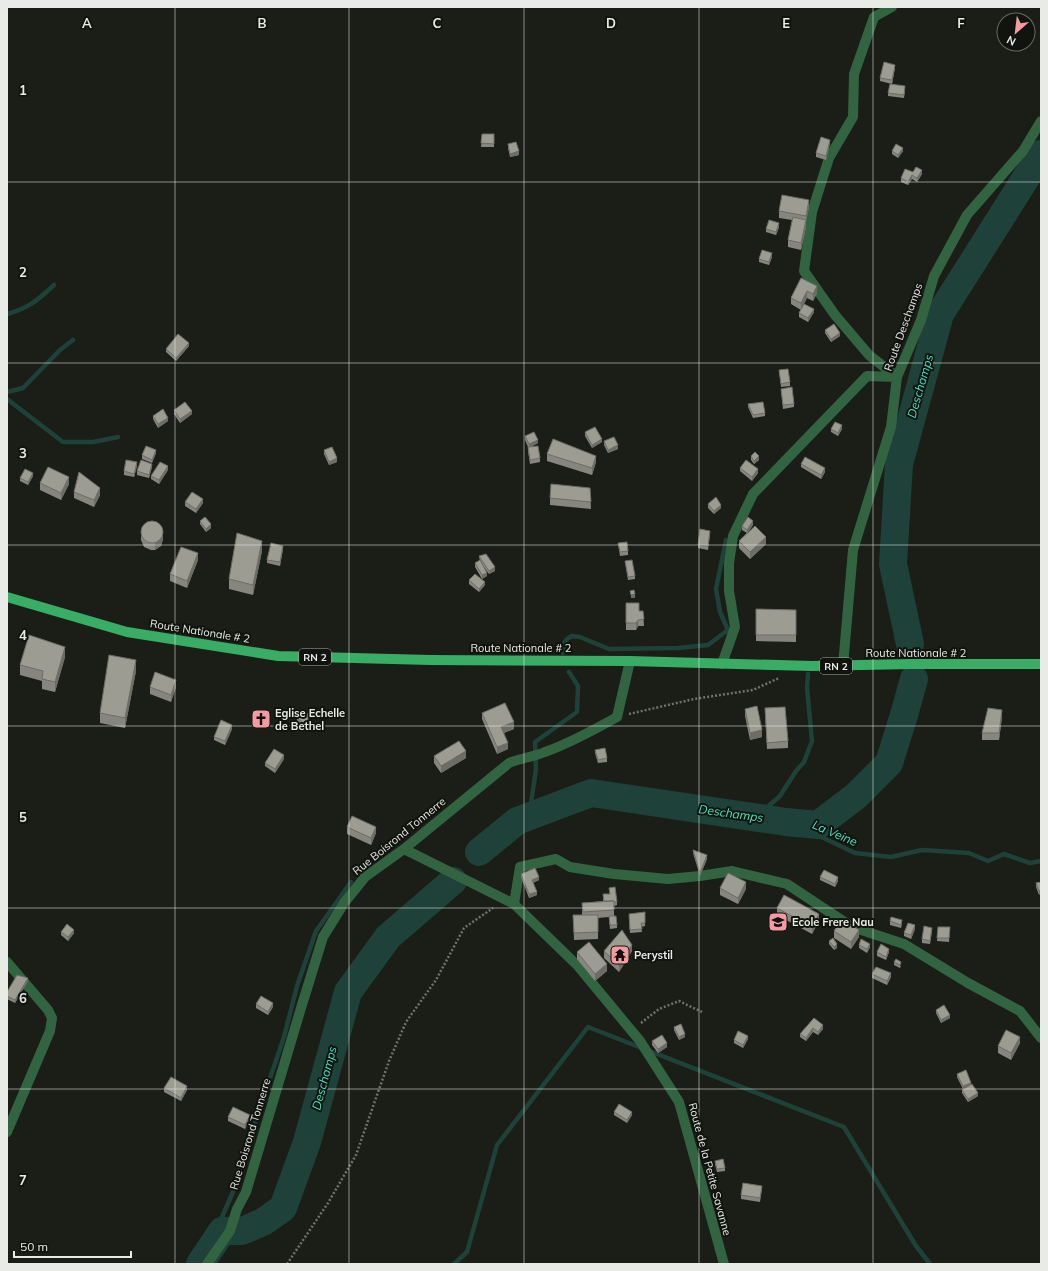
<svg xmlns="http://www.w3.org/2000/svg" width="1048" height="1271" viewBox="0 0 1048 1271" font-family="Mulish,sans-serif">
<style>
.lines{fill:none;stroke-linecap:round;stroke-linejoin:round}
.stream{stroke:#1e4239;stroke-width:4.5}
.river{stroke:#1e4239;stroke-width:28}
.path{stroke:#6f736c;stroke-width:2.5;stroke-dasharray:2 2;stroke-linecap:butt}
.minor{stroke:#326442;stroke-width:10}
.major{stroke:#39ac66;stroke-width:10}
.wall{fill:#86867e}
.shaded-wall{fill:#6d6d66}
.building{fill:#9c9c92;stroke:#6d6d66}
.grid{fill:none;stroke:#e9ece6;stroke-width:1;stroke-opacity:0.55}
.labels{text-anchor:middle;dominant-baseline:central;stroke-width:4;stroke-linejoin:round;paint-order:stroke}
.shield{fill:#11140e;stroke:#a8aba5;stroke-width:1}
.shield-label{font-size:10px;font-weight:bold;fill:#e9ece6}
.street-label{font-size:11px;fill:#e9ece6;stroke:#11140e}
.poi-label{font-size:11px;font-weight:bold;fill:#e9ece6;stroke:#11140e;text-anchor:start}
.water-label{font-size:12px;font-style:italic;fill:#43e8c7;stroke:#11140e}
.grid-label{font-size:13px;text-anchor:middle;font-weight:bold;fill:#e9ece6;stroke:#11140e;stroke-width:4;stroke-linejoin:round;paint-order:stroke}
</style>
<rect width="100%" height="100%" fill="#1a1e16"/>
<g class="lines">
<path class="stream" d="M7,314C29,308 38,300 54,285
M7,392L23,388L60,350L73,340
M7,399L63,442H93L118,437
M563,653L564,643L567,639L572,636L580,637L609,649L678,648L708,645L728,630L720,612L716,589L726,540
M532,816L531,803L536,769L535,742L577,712L578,686L569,672
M756,817L780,796L796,771L804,762L812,741L807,688L808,674
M786,822L809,831L855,853L891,857L922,850L969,853L988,861L1004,854L1030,863L1041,861
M210,1250L218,1226L236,1185L242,1161L284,1037L297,986L316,931L351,882
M454,1264L467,1252L497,1145L588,1027L844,1127L916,1246L930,1264"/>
<path class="river" d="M910,644L893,564L899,464L940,314L1041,154
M479,852L517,821L591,793L786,822L818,825L856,796L889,763L904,715L914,679
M200,1264L222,1231H242L263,1222L283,1208L307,1142L348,992L388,937L453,881"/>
<path class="path" d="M629,714L694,699L753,690L779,678
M641,1023L659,1009L679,1001L702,1012
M287,1264L328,1203L356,1155L389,1061L406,1022L436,980L464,928L493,908"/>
<path class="minor" d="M722,664L735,627L729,591V563L733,536L753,494L867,376L897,377L869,355L835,315L804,271L812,212L829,158L853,117L854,74L874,17L892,7
M843,666L853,550L891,427L897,377L921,320L934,276L967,215L1023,151L1041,121
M404,849L514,904L578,966L640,1041L679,1102L724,1264
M514,904L520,867L556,859L570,867L614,874L668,879L700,876L732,871L787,884L852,927L904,944L968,983L1020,1011L1041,1038
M7,962L48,1010L52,1018L50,1031L7,1132
M207,1264L230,1231L237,1209L246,1192L301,1008L323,937L344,903L365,877L404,849L509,763C521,758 533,757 545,752C570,743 594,730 617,717L630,661"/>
<path class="major" d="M7,597L127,632L278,656L430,660L630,661L812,666L911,664H1041"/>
</g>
<path class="wall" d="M895,68L892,84L880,81V78Z
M905,90L904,98L888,96V93Z
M482,134H494V147H481Z
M830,143L826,160L816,157V153Z
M508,144L519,155L510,157L508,148Z
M892,151H903L898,158L892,154Z
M913,172L922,174L917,182L912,179L908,185L901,182V178Z
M809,207L806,221V227L801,250L788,247V240L792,220L779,218V211Z
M779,227L776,235L766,232V229Z
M772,257L769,265L759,262V259Z
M801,278L817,293L813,301L807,298L804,304L814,312L808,322L799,317V313L801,310L791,304V298Z
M825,330L840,336L831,342L825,333Z
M189,346L176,361L166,352V349Z
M779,370L790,382V386L781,387Z
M781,389L794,404V407L783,409Z
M748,404L765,413V416L753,418L748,407Z
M174,410L192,414L180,423L174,414Z
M153,416L168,421L158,428L153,419Z
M831,429H842L838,436L831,432Z
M585,432L602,442L592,448L585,436Z
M525,436L538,443L530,447L540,458V462L530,464L528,451V447L525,440Z
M604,441L618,449L608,453L604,445Z
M324,450L337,462L329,465L324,454Z
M156,453L152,463L142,459V455Z
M547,454L596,462L592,475L547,461Z
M751,456L759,460L754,464L751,460Z
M801,464L825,472L821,479L801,467Z
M137,466L134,477L124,475V471Z
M152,467L149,478L137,475V471Z
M740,468L758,473L752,481L740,471Z
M168,470L159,484L151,479V476Z
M33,476L28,485L20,481V478Z
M40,483L69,484L61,500L40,490Z
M590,488L591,509L550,505V498Z
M74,492L100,495L94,507L74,498Z
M185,502L203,503L196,513L185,506Z
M708,504L721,508L714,514L708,508Z
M200,521L211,528L206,532L200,524Z
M753,525L747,533L766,544L750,559L739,548V541L747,533L742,530V526Z
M141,533L163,539L161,546L155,550H151L144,547L141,540Z
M710,534L708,550L698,548V545Z
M618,543L628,551V555L620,556Z
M283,549L280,566L267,563V560Z
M262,551L253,595L229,589V579Z
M479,556L495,571L489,574L481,563L487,576L482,579L475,567V563L480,561Z
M198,560L187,588L170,581V574Z
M625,561L635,576V579L628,580Z
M469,580L485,585L479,592L469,584Z
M626,603L639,611H643L644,626H638L636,630H626Z
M756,609L796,610V642L756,641Z
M65,657L55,692L42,689V681L20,675V665Z
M136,671L125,728L100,723V713Z
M150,687H176L171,702L150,694Z
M765,708L788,741V748L767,749Z
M745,709L762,737L750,740L745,716Z
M482,713L514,729L504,733L508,749L497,754L482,719Z
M1002,717L999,740H982V733Z
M297,718L310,719L305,727L297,722Z
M232,729L225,745L214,740V737Z
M595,750L607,758V762L598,763L595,753Z
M434,756L466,758L441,773L434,763Z
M284,759L275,773L265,766V763Z
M347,827L376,833L371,845L347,834Z
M693,850L707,859L700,876L693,853Z
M521,874L539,880L533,883L537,895L529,898L521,877Z
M820,877L838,881L835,887L820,880Z
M1041,882L1039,895L1036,887V883Z
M609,888L617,902V905L614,906V916L617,925V928L610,929L609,917L598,918V939L574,940L573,915H582V903L603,901V894H610Z
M720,888L746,889L738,904L720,895Z
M777,908L819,921L812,934L777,915Z
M629,917L645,923V926L641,927L642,932L630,933Z
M890,921L902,924L901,928L890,925Z
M938,927H950L949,942L937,941Z
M915,929L911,939L904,936V933Z
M834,931L859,937L851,949L834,938Z
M932,931L930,944L922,943V939Z
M61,932L74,933L68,941L61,935Z
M829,941L837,948L834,950L829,944Z
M859,945L870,947L867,953L859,948Z
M604,951H632L619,972L604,958Z
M577,952L607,971L595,981L577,959Z
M877,952H889L886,960L877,956Z
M894,962L901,966L900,968L894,965Z
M872,974L891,977L887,985L872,978Z
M28,981L15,1003L7,999V992Z
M256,1004L273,1007L268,1015L256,1008Z
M936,1010L950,1018L941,1023L936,1013Z
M814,1018L823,1029L818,1035L813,1032L806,1041L800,1037V1034Z
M674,1027L685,1037L679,1040L674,1030Z
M748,1039L743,1048L734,1043V1040Z
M652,1041L667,1047L658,1053L652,1045Z
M1020,1043L1011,1060L998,1053V1046Z
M957,1074L971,1085L978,1096L968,1102L962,1093V1090L965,1088L963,1089L957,1077Z
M164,1088L187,1090L181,1101L164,1092Z
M614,1112L632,1115L627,1123L614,1115Z
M228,1117L250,1118L245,1129L228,1121Z
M715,1161L725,1168V1171L717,1172L715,1164Z
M762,1189L760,1202L741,1199V1195Z"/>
<path class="shaded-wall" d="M895,65V68L892,84V80Z
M830,140V143L826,160V156Z
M903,148V151L898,158V155Z
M519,151V155L510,157V154Z
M922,170V174L917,182V178Z
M912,175V179L908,185V182Z
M809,200V207L806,221V227L801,250V243L806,222V216Z
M779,223V227L776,235V232Z
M772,253V257L769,265V262Z
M817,286V293L813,301V294Z
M807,291V298L801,310V303Z
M814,309V312L808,322V318Z
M840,333V336L831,342V339Z
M189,343V346L176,361V358Z
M192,411V414L180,423V419Z
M168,418V421L158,428V424Z
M842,425V429L838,436V433Z
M602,439V442L592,448V445Z
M538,440V443L529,448V444Z
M618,445V449L608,453V450Z
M156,450V453L152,463V460Z
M596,456V462L592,475V468Z
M759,456V460L754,464V461Z
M337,458V462L329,465V462Z
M137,462V466L134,477V474Z
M152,464V467L149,478V475Z
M168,466V470L159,484V480Z
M825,468V472L821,479V475Z
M758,469V473L752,481V477Z
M33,473V476L28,485V482Z
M69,477V484L61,500V493Z
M100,488V495L94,507V500Z
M203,499V503L196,513V509Z
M721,505V508L714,514V511Z
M753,521V525L747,534V530Z
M211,524V528L206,532V529Z
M163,532V539L161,546L155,550V543Z
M766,537V544L750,559V552Z
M262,541V551L253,595V585Z
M283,546V549L280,566V562Z
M198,553V560L187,588V581Z
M495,567V571L489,574V571Z
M487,573V576L482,579V575Z
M485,582V585L479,592V589Z
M635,594V598H631V595Z
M638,620V626L636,630V623Z
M65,647V657L55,692V682Z
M136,660V671L125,728V718Z
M176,680V687L171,702V695Z
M1002,710V717L999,740V733Z
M310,715V719L305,727V724Z
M514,722V729L501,734V727Z
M232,725V729L225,745V741Z
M762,730V737L750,740V733Z
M508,743V749L497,754V747Z
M466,751V758L441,773V766Z
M284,755V759L275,773V769Z
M376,827V833L371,845V838Z
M707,855V859L700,876V873Z
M539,877V880L532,883V880Z
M838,877V881L835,887V884Z
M746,882V889L738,904V898Z
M1041,890V894L1039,895V891Z
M537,892V895L529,898V894Z
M819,914V921L812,934V927Z
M915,925V929L911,939V935Z
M74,930V933L68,941V937Z
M859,930V937L851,949V942Z
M837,944V948L834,950V947Z
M870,944V947L867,953V949Z
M632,945V951L619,972V965Z
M889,949V952L886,960V957Z
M607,964V971L595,981V974Z
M891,973V977L887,985V981Z
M28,978V981L15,1003V1000Z
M273,1003V1007L268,1015V1012Z
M950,1015V1018L941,1023V1020Z
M823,1025V1029L818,1035V1032Z
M813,1028V1032L806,1041V1038Z
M685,1034V1037L679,1040V1037Z
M748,1036V1039L743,1048V1045Z
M1020,1037V1043L1011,1060V1053Z
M667,1043V1047L658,1053V1049Z
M971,1083V1086L963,1089V1086Z
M187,1086V1090L181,1101V1098Z
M978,1093V1096L968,1102V1099Z
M632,1112V1115L627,1123V1120Z
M250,1115V1118L245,1129V1125Z"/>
<path class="building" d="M884,62L895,65L892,80L880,78Z
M890,84L905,86L904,95L888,93Z
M482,134H494V144L481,143Z
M821,137L830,140L826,156L816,153Z
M516,142L519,151L510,154L508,144Z
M896,144L903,148L898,155L892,151Z
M916,167L922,170L917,178L912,175L908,182L901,178L905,169L913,172Z
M782,195L809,200L806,216L779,211Z
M793,217L806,220L801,243L788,240Z
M769,220L779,223L776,232L766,229Z
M762,250L772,253L769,262L759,259Z
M801,278L817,286L813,294L807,291L801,303L791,298Z
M804,304L814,309L808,318L799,313Z
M834,324L840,333L831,339L825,330Z
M178,334L189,343L176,358L166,349Z
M788,369L790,382L781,384L779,370Z
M792,387L794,404L783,405L781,389Z
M185,402L192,411L180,419L174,410Z
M763,402L765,413L753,415L748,404Z
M163,409L168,418L158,424L153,416Z
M835,422L842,425L838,433L831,429Z
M595,427L602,439L592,445L585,432Z
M534,432L538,440L529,444L525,436Z
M614,437L618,445L608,450L604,441Z
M553,439L596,456L592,468L547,454Z
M146,446L156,450L152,460L142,455Z
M538,446L540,458L530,460L528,447Z
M332,447L337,458L329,462L324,450Z
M755,452L759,456L754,461L751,456Z
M805,457L825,468L821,475L801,464Z
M126,460L137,462L134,474L124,471Z
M141,460L152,464L149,475L137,471Z
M746,460L758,469L752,477L740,468Z
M160,462L168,466L159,480L151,476Z
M48,467L69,477L61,493L40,483Z
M25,469L33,473L28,482L20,478Z
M79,472L100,488L94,500L74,492Z
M551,484L590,488L591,502L550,498Z
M192,492L203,499L196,509L185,502Z
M716,497L721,505L714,511L708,504Z
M205,517L211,524L206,529L200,521Z
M748,517L753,521L747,530L742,526Z
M141 532a11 11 0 1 1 22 0a11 11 0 1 1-22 0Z
M755,526L766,537L750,552L739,541Z
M700,529L710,531L708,546L698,545Z
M237,533L262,541L253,585L229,579Z
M627,542L628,551L620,552L618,543Z
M271,543L283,546L280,562L267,560Z
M181,547L198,553L187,581L170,574Z
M486,554L495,567L489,571L479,556Z
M480,560L487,573L482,575L475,563Z
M632,560L635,576L628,577L625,561Z
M475,574L485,582L479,589L469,580Z
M634,590L635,594L631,595L630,591Z
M626,603H639V611H643L644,619L638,620L636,623H626Z
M756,609L796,610V635H756Z
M29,635L65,647L55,682L42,679L43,671L20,665Z
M109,655L136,660L125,718L100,713Z
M155,672L176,680L171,695L150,687Z
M505,703L514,722L501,727L508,743L497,747L482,713Z
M757,706L762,730L750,733L745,709Z
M785,707L788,741L767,743L765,708Z
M988,708L1002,710L999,733H982Z
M302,710L310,715L305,724L297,718Z
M221,720L232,725L225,741L214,737Z
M459,741L466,751L441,766L434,756Z
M605,748L607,758L598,760L595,750Z
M274,749L284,755L275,769L265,763Z
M352,816L376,827L371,838L347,827Z
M693,850L707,855L700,873Z
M535,868L539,877L532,880L537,892L529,894L521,874Z
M824,870L838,877L835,884L820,877Z
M728,873L746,882L738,898L720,888Z
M1041,882V890L1039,891L1036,883Z
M615,887L617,902H614V901H604L603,894H610L609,888Z
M784,895L819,914L812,927L777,908Z
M614,901V910L583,912L582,903Z
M645,912V923H641L642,929L630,930L629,914Z
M573,915H598V932L574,933Z
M609,916H616L617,925H610Z
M891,917L902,920L901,925L890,921Z
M842,919L859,930L851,942L834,931Z
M908,923L915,925L911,935L904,933Z
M67,924L74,930L68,937L61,932Z
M924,926L932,928L930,941L922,939Z
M938,927H950L949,938H937Z
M622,930L632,945L619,965L604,951Z
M833,938L837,944L834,947L829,941Z
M861,939L870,944L867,949L859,945Z
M589,942L607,964L595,974L577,952Z
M881,944L889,949L886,957L877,952Z
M896,959L901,962L900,965L894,962Z
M876,967L891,973L887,981L872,974Z
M17,975L28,978L15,1000L7,996V992Z
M261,996L273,1003L268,1012L256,1004Z
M944,1005L950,1015L941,1020L936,1010Z
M814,1018L823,1025L818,1032L813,1028L806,1038L800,1034Z
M681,1024L685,1034L679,1037L674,1027Z
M1006,1030L1020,1037L1011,1053L998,1046Z
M738,1031L748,1036L743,1045L734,1040Z
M662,1035L667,1043L658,1049L652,1041Z
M966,1070L971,1083L963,1086L957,1074Z
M171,1077L187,1086L181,1098L164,1088Z
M972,1084L978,1093L968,1099L962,1090Z
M619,1104L632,1112L627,1120L614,1112Z
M233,1107L250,1115L245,1125L228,1117Z
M723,1159L725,1168L717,1169L715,1161Z
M743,1183L762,1186L760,1198L741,1195Z"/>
<path class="grid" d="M175,7V1264M349,7V1264M524,7V1264M699,7V1264M873,7V1264M7,182H1041M7,363H1041M7,545H1041M7,726H1041M7,908H1041M7,1089H1041"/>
<defs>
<symbol id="church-square" viewBox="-11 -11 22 22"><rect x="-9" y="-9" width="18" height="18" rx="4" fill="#f49aa2" stroke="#11140e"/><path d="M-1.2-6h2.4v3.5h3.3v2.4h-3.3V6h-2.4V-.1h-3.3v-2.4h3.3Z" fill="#111"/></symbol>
<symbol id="school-square" viewBox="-11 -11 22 22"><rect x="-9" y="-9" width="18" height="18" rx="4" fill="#f49aa2" stroke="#11140e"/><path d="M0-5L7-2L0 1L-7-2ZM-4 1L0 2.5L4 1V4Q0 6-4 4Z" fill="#111"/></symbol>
<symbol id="temple-square" viewBox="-11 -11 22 22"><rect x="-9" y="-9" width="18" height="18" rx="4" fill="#f49aa2" stroke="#11140e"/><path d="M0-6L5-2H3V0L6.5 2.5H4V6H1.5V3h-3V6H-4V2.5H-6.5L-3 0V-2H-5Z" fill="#111"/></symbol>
</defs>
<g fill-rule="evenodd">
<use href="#church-square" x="250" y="708" width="22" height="22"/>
<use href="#school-square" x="767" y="911" width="22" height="22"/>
<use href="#temple-square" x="609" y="944" width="22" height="22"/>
</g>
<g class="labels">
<g class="shield">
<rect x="299" y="649" width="32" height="16" rx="3"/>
<rect x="820" y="658" width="32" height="16" rx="3"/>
</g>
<g class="shield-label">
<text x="315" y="657">RN 2</text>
<text x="836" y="666">RN 2</text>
</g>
<g class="street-label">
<text transform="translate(903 327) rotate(-70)">Route Deschamps</text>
<text transform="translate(200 631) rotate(9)">Route Nationale # 2</text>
<text x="521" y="648">Route Nationale # 2</text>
<text x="916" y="653">Route Nationale # 2</text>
<text transform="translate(399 836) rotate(-39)">Rue Boisrond Tonnerre</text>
<text transform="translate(250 1134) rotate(-73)">Rue Boisrond Tonnerre</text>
<text transform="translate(710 1169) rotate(75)">Route de la Petite Savanne</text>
</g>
<g class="poi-label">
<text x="275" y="713">Eglise Echelle<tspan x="275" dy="13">de Bethel</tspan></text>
<text x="792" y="922">Ecole Frere Nau</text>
<text x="634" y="955">Perystil</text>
</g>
<g class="water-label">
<text transform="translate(920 386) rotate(-74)">Deschamps</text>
<text transform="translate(731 813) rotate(8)">Deschamps</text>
<text transform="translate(835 833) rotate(23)">La Veine</text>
<text transform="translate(324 1078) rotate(-75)">Deschamps</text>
</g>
</g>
<g class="grid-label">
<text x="87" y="28">A</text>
<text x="262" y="28">B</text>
<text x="437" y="28">C</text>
<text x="611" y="28">D</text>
<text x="786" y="28">E</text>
<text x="961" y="28">F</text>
<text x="23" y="95">1</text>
<text x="23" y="277">2</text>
<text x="23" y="458">3</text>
<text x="23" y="640">4</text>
<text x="23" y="822">5</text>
<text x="23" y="1003">6</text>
<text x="23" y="1185">7</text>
</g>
<rect width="1048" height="1271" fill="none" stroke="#e9ece6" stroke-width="16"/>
<g transform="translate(1016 32) rotate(208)"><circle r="19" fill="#11140e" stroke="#676a64"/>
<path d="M0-3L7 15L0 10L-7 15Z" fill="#f49aa2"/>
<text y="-6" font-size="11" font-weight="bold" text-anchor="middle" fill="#e9ece6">N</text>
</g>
<path d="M14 1251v6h117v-6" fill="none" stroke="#e9ece6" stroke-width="2"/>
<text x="20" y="1251" font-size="12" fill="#e9ece6" stroke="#11140e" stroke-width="3" paint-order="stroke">50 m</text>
</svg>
